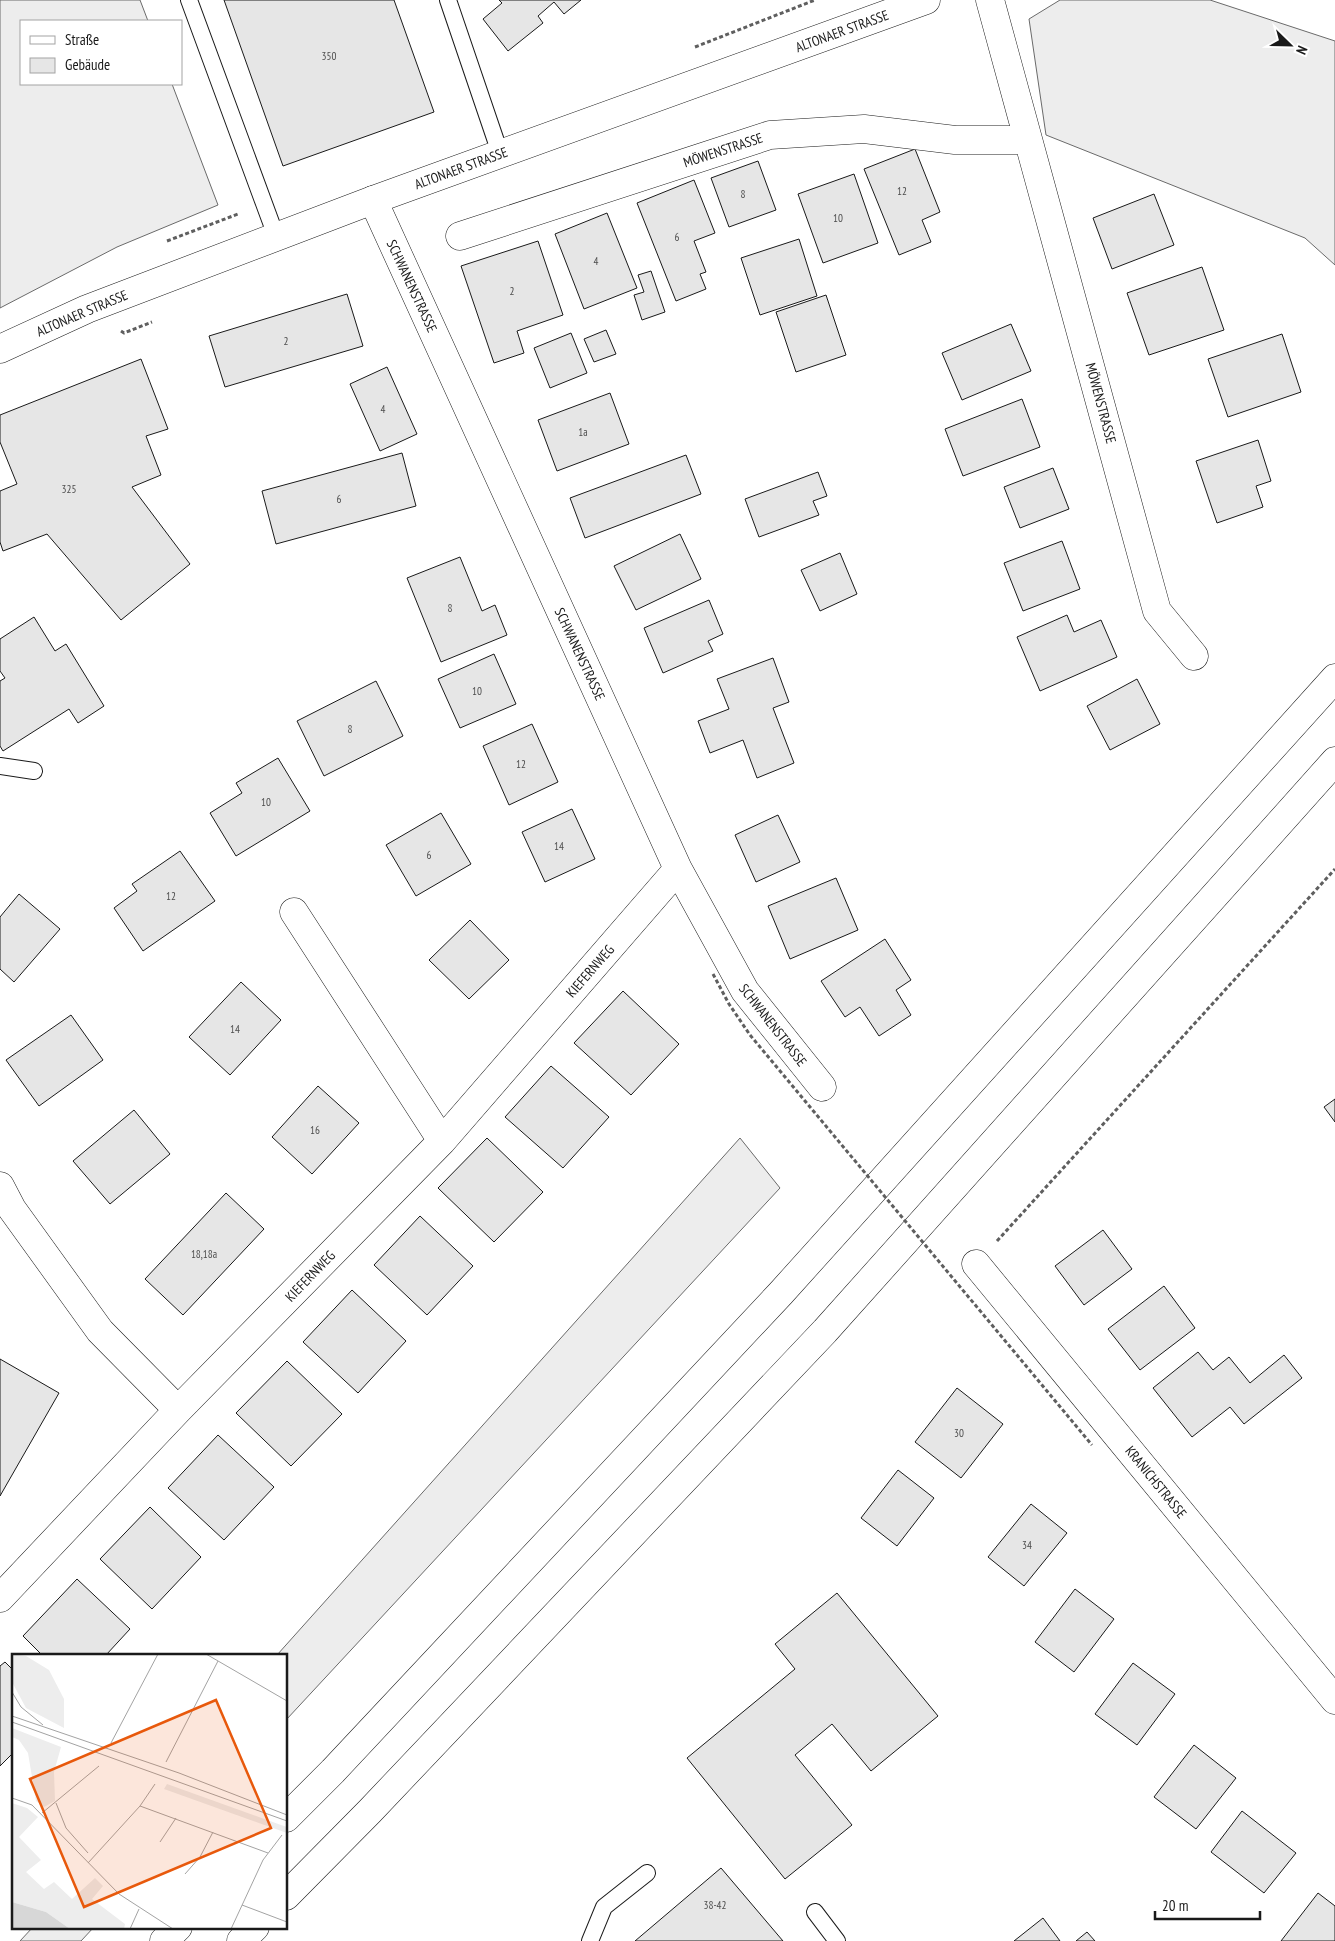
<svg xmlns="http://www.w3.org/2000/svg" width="1335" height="1941" viewBox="0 0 1335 1941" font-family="'PT Sans Narrow',sans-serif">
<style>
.built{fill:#ededed;stroke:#6a6a6a}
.building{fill:#e6e6e6;stroke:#1a1a1a}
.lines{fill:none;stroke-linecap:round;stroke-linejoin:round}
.service-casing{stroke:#1a1a1a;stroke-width:18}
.minor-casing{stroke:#1a1a1a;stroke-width:29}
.secondary-casing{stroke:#1a1a1a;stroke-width:29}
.motorway-casing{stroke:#1a1a1a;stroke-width:29}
.path{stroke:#5f5f5f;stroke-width:3;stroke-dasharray:4 2.5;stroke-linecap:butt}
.service{stroke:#fff;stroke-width:16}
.minor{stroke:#fff;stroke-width:28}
.secondary{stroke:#fff;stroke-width:28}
.motorway{stroke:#fff;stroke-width:28}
.path-bridge{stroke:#5f5f5f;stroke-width:3;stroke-dasharray:4 2.5;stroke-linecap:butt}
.labels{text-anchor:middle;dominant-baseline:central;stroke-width:4;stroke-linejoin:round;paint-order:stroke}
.number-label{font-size:11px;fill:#4d4d4d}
.street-label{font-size:14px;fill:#1a1a1a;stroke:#fff}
.inset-road{fill:none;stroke:#a3a3a3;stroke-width:1}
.view{fill:#e8590c;fill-opacity:0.15;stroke:#e8590c;stroke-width:2.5}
.inset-edge{fill:none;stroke:#1a1a1a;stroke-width:2.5}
</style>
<rect width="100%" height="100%" fill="#fff"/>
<path class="built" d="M0,0H140L148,21H21V84H172L218,205L117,247L0,308Z
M1060,0H1210L1335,41V265L1305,238L1046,135L1029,19Z
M740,1138L780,1188L286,1720V1655H277Z
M33,1927H94L81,1941H20Z"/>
<path class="building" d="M224,0H394L434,112L283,166Z
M499,0H581L564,14L554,2L538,16L543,23L508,51L483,19L502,3Z
M915,149L940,212L922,220L931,242L899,255L864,169Z
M758,161L776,210L729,227L711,178Z
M854,174L878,243L823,263L798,194Z
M694,180L715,233L694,241L706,272L700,274L706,289L676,301L637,203Z
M1154,194L1174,245L1112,269L1093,218Z
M607,213L637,288L584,309L555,234Z
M799,239L817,296L760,315L741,258Z
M538,241L563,315L517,331L524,353L494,363L461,266Z
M1202,267L1224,330L1149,355L1127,293Z
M651,271L665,312L642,320L634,295L644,292L638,275Z
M347,294L363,346L225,387L209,336Z
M826,295L846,355L796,372L776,312Z
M1011,324L1031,371L962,400L942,353Z
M606,330L616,354L594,362L584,339Z
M571,333L587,373L550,388L534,348Z
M1282,334L1301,392L1228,417L1208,359Z
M141,359L168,429L146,436L161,475L132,487L190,564L121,620L47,534L3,551L0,542V491L17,484L0,442V415Z
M387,367L417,434L380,451L350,384Z
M610,393L629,444L557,471L538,420Z
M1022,399L1040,447L963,476L945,429Z
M1258,440L1271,481L1256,486L1263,507L1217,523L1196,461Z
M402,453L416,506L276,544L262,491Z
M686,455L701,494L585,538L570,498Z
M1053,468L1069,509L1020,528L1004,487Z
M818,472L827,496L813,501L819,515L759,537L745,499Z
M680,534L701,579L636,610L614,566Z
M1062,541L1080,589L1023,611L1004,563Z
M840,553L857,594L820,611L801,570Z
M460,557L482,611L495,605L507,635L441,662L407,578Z
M709,600L723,634L708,641L713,651L663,673L644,628Z
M1067,615L1074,632L1101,620L1117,657L1040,691L1017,637Z
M34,617L55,651L66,644L104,706L78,723L69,709L3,751L0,746V681L5,678L0,671V639Z
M494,654L516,704L460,728L438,679Z
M773,658L789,702L773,708L794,763L757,778L743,740L710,753L698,721L729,709L717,679Z
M1137,679L1160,724L1110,750L1087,706Z
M376,681L403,736L324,776L297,721Z
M532,724L558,782L509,805L483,746Z
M278,758L310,811L236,856L210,813L242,793L236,783Z
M572,809L595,859L545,882L522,832Z
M441,813L471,864L416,896L386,845Z
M778,815L800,862L756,882L735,835Z
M180,851L215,901L143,951L114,908L137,891L132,884Z
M836,878L858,930L790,959L768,906Z
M19,894L60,929L14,982L0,969V917Z
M470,920L509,960L469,999L429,960Z
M885,939L911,980L896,990L911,1015L879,1036L860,1007L845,1017L821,981Z
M241,982L281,1020L230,1075L189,1037Z
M623,991L679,1044L631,1095L574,1043Z
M71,1015L103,1060L39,1106L6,1060Z
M551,1066L609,1117L563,1168L505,1117Z
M318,1086L359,1123L312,1174L272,1137Z
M1335,1099V1122L1324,1107Z
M134,1110L170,1154L110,1204L73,1161Z
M487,1138L543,1192L494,1242L438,1188Z
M226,1193L264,1229L183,1315L145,1279Z
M420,1216L473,1266L427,1315L374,1265Z
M1103,1230L1132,1269L1084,1305L1055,1266Z
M1164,1286L1195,1328L1140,1370L1108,1329Z
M352,1290L406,1341L358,1393L303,1342Z
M1198,1352L1213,1370L1229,1357L1250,1383L1284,1355L1302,1378L1244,1424L1230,1407L1192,1437L1153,1388Z
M0,1359L59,1393L0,1496Z
M287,1361L342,1414L291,1466L236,1413Z
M957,1388L1003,1424L961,1478L915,1442Z
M218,1435L274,1487L224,1540L168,1488Z
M898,1470L934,1498L897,1546L861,1518Z
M1031,1504L1067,1533L1024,1586L988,1557Z
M150,1507L201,1557L152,1609L100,1559Z
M77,1579L130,1629L106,1655H42L23,1636Z
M1075,1589L1114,1619L1074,1672L1035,1642Z
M837,1593L938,1716L871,1771L832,1724L795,1755L852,1825L785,1879L687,1758L795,1669L775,1644Z
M5,1662L14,1671V1752L0,1766V1666Z
M1133,1663L1175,1694L1137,1745L1095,1714Z
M1194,1745L1236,1778L1196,1829L1154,1797Z
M1242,1811L1296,1853L1264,1893L1211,1852Z
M721,1868L783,1941H635Z
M1318,1893L1335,1906V1941H1281Z
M1043,1918L1060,1941H1014Z
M1087,1932L1095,1941H1076Z"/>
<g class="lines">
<defs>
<path id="service" d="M189,0L276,236
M448,0L500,153
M0,766L34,771
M815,1912L837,1941
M590,1941L604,1907L647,1873"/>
<path id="minor" d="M990,0L1157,611L1194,656
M373,200L678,869L745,991L822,1087
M460,236L770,135L864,129L955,140H1028
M294,912L442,1141
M0,1186L12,1209L100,1331L178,1410
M976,1264L1335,1700
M0,1598L178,1410L442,1141L678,869"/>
<path id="secondary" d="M0,349L87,309L373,200L926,0"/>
<path id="motorway" d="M286,1818L333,1771L781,1293L1335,678
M286,1896L370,1811L825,1331L1335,761
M164,1941L178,1927
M241,1941L255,1927"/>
</defs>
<use href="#service" class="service-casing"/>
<use href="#minor" class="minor-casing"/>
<use href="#secondary" class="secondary-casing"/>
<use href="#motorway" class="motorway-casing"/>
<path class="path" d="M695,47L815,0
M167,241L238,214
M121,331L124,333L152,322
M997,1241L1335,869"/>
<use href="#service" class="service"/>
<use href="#minor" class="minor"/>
<use href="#secondary" class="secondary"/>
<use href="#motorway" class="motorway"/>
<path class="path-bridge" d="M713,974L729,1004L750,1035L1092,1445"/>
</g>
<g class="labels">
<g class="number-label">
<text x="329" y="56">350</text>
<text x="902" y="191">12</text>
<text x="743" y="194">8</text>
<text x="838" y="218">10</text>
<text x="677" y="237">6</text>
<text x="596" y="261">4</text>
<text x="512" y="291">2</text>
<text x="286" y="341">2</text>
<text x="383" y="409">4</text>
<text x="583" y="432">1a</text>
<text x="69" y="489">325</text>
<text x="339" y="499">6</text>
<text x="450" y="608">8</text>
<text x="477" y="691">10</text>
<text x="350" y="729">8</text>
<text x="521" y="764">12</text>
<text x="266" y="802">10</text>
<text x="559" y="846">14</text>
<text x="429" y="855">6</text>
<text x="171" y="896">12</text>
<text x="235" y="1029">14</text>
<text x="315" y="1130">16</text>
<text x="204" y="1254">18,18a</text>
<text x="959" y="1433">30</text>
<text x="1027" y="1545">34</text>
<text x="715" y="1905">38-42</text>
</g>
<g class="street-label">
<text transform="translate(842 31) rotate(-20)">ALTONAER STRASSE</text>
<text transform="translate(723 150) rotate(-18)">MÖWENSTRASSE</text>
<text transform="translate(461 168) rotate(-20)">ALTONAER STRASSE</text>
<text transform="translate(412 286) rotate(65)">SCHWANENSTRASSE</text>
<text transform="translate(82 313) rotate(-23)">ALTONAER STRASSE</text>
<text transform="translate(1101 403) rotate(75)">MÖWENSTRASSE</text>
<text transform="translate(580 654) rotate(65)">SCHWANENSTRASSE</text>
<text transform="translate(590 971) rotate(-49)">KIEFERNWEG</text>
<text transform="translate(773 1025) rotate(52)">SCHWANENSTRASSE</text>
<text transform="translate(310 1276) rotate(-46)">KIEFERNWEG</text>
<text transform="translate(1156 1482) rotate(51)">KRANICHSTRASSE</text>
</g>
</g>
<g transform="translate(12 1654)">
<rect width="275" height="275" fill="#fff"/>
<path d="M0,0L14,2L37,16L52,45V74L14,54L0,28ZM0,74L49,93L42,118L43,147L32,153L24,147L16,99L7,86L0,83ZM155,130L269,171L275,173V179L152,135ZM0,149L15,154L26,163L7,183L29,206L14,218L32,235L42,228L60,245L83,224L91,232L80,245L113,270L112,275H58L34,258L0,248Z" fill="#ededed"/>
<path d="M0,248L34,258L58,275H0Z" fill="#d7d7d7"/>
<path class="inset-road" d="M194,0L275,47M0,38L9,53L31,71M0,62L167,119L275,161M0,68L275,167M99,89L146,0M154,108L206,7M0,144L20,151L107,240L161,275M44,149L54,174L76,199M128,152L256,199M30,159L87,112M148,188L164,164M76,209L128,152L143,130M173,220L188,203L201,178M230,251L275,268M118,275L127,255M219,275L251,206L270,181"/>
<path class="view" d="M204,46L259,174L72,253L18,125Z"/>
<rect width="275" height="275" class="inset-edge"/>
</g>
<rect x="20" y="20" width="162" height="65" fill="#ffffff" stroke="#a3a3a3"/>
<rect x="30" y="36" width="25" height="8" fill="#ffffff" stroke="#a3a3a3"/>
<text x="65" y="45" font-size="15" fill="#1a1a1a">Straße</text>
<rect x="30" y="58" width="25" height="15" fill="#e6e6e6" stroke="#a3a3a3"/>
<text x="65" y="70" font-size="15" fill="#1a1a1a">Gebäude</text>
<g transform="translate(1290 45) rotate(113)" stroke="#ffffff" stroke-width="4" paint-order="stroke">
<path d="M0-4L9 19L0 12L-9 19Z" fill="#1a1a1a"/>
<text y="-8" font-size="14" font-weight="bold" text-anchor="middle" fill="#1a1a1a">N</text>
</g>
<path d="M1155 1911v8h105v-8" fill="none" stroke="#1a1a1a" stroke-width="2.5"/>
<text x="1162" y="1911" font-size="15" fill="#1a1a1a" stroke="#ffffff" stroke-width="4" paint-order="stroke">20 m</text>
</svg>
